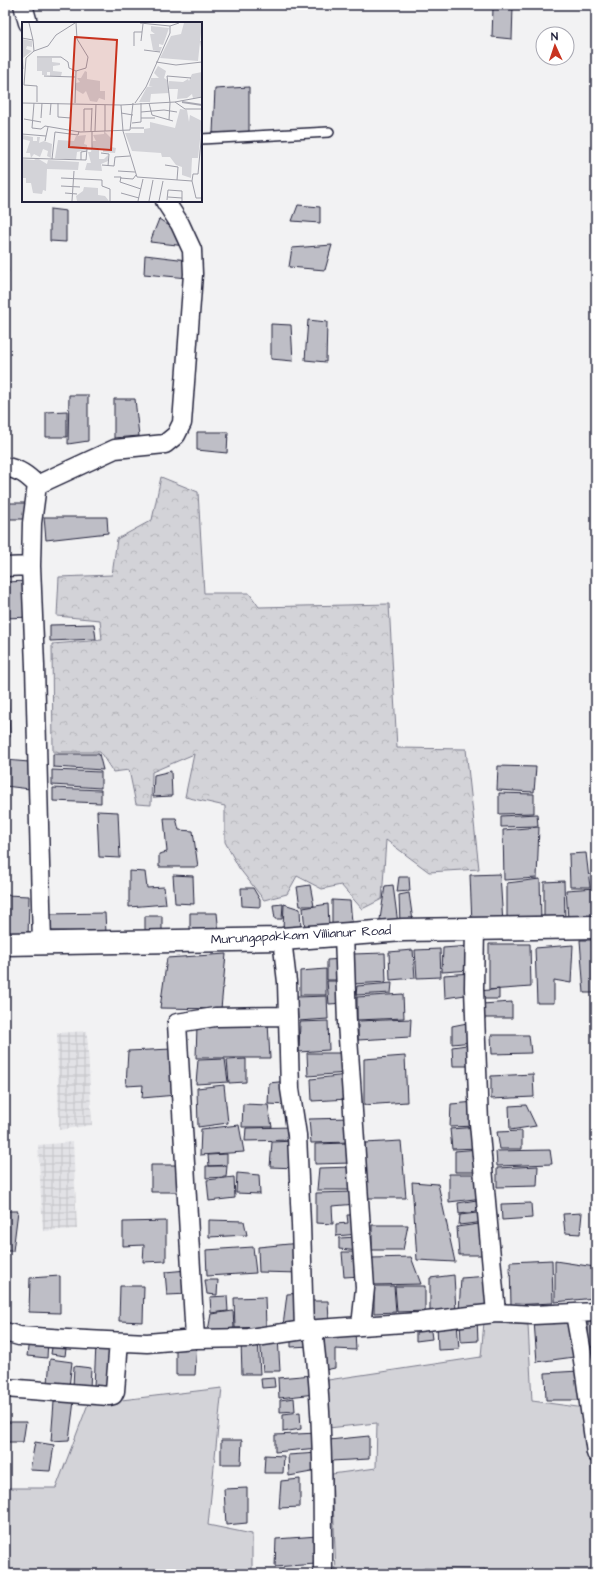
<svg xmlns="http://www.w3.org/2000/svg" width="601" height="1579" viewBox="0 0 601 1579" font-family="'Architects Daughter',sans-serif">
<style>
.industrial{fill:url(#industrial-grid)}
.grass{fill:#d3d3d8;stroke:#7a7a8a}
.forest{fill:url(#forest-crowns);stroke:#7a7a8a}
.building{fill:#bebec6;stroke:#22223b}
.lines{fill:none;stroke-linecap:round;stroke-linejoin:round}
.lane-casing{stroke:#22223b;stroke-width:12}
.street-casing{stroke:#22223b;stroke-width:21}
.secondary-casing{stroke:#22223b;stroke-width:25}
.lane{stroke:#fff;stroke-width:9}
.street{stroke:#fff;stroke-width:18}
.secondary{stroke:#fff;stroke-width:22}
.labels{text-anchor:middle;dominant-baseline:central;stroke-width:3;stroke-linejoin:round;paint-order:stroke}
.street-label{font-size:13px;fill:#22223b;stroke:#fff}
.inset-river{fill:none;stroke:#a8a8b2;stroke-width:2}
.inset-road{fill:none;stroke:#9f9fa9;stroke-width:1}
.view{fill:#c8321e;fill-opacity:0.15;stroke:#c8321e;stroke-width:2}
.inset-edge{fill:none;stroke:#22223b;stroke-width:2}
</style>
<defs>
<pattern id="industrial-grid" width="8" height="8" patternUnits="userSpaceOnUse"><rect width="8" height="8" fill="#e2e2e6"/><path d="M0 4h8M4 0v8" fill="none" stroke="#c2c2c6"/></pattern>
<pattern id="forest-crowns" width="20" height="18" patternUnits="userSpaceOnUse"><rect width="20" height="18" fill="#d3d3d8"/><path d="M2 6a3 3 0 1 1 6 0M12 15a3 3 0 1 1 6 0" fill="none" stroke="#b5b5ba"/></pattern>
</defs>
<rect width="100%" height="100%" fill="#f2f2f3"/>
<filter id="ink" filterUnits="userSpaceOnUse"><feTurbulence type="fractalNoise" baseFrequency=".025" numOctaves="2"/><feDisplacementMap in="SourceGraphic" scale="8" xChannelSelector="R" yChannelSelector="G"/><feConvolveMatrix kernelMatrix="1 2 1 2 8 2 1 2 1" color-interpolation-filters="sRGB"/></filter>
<g filter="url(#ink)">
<path class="industrial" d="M87,1031L92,1125L59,1130L57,1033Z
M73,1142L77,1229L43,1231L38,1145Z"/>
<path class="grass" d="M484,1322L528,1325L532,1401L585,1408L596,1501V1574H485V1569L423,1568V1574H336L332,1474L376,1468L377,1423L328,1428V1380L481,1357Z
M222,1388L208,1525L252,1534V1574H5V1488H56L88,1404Z"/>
<path class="forest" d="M161,477L198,492L204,593H249L259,607L389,604L397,748L466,749L479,869L429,872L386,840L382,899L362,909L341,885L322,889L297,876L287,894L264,900L239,868L225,842V806L185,797L194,754L152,772L151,805L136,804L129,770L113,772L100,752H53L52,644L102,640L100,620L57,616L59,577L112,575L117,539L152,520Z"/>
<path class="building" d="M513,7L512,39L492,37L493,8Z
M249,87V133H213L215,89Z
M298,205L320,207V223L292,221Z
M50,209L66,211V242L50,241Z
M159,219L174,229L186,246L150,242Z
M5,242L8,272H5Z
M332,245L325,270L289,267L292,248Z
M145,255L187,260L188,278L144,274Z
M308,320L327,322L326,362L305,360Z
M271,324L291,325L293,361L271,359Z
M69,395H88V441L68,444Z
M114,399H135L139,436L114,438Z
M67,411V437H46V412Z
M197,432H228L227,453L197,450Z
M5,503H31V519H5Z
M44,517H107L108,533L46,540Z
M30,581L32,617L5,618V582Z
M94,624L96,639L50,641V625Z
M5,689H8L10,737H5Z
M53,754H99L103,770L53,767Z
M5,760L29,762L30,789L5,786Z
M498,766L536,767L534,792L497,790Z
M52,770L101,772V788L52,785Z
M171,771L172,796L153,797L154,775Z
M53,788L101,790V803L53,801Z
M499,793L534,794V813L499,814Z
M97,811L118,812L120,858L99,857Z
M537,814L538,826L501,827V816Z
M164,818H176L179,830L193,831L198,867H159V854L167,852Z
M539,827L537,878L504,880L503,830Z
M586,853L590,887H570L569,854Z
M129,871L145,872L147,888L164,887L166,904L129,907Z
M500,874L503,924H472L470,875Z
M173,875L193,876L194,904L175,903Z
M399,877H409L410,891L397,892Z
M540,879L541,921L507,924V883Z
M564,881L565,918L544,919V882Z
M310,885L314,906H300L297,887Z
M393,885L398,924L379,926L385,886Z
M241,888H253L260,900V907L242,906Z
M596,888V920L568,919L566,890Z
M409,893L413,921L400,924L399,895Z
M5,895L29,896L28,939L5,940Z
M332,900L350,901L352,922L332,924Z
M283,904L282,919H275L273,905Z
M284,904L300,909L301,930H283Z
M328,904L329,926L305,930L303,908Z
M105,913L106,932L48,931V914Z
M190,913H217L219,934L190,933Z
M145,916H162V934L145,936Z
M580,940H596V993H584Z
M489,944H530L531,987L489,990Z
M573,945L571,983L554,980V1003H537L535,948Z
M470,946L472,970L442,972L443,948Z
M440,949L441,977L417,978L415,950Z
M413,950L415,978L390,980L389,952Z
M385,953L386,982L353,984L352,954Z
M226,954L221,1009L160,1008L167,958Z
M343,959L344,980H327V960Z
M326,969V995H300V971Z
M471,973L472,994L445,998L444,975Z
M327,981H344V1003L329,1004Z
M392,983L391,993L356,995L357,986Z
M499,989V999H481L479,991Z
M403,994L404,1018L357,1020V997Z
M327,996L328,1019L298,1021L297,997Z
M512,1002V1018H482V1004Z
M411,1019L410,1037L358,1040V1021Z
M328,1021L329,1050L299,1052L300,1022Z
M472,1022L473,1042L452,1044V1026Z
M268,1023L270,1058H196L197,1025Z
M491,1035H529L531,1053L492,1054Z
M474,1044L475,1066H453L452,1047Z
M172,1049L176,1095L142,1098L143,1085L126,1086L128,1051Z
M307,1053H347V1073L308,1076Z
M405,1056L407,1102L364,1105V1059Z
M225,1059L228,1082L196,1084L198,1060Z
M246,1059V1082L229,1083L227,1060Z
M533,1074L534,1097L491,1099V1076Z
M347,1075L349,1099L312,1101L311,1079Z
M288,1081L289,1105L268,1104L269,1083Z
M224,1085L228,1123L198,1127L197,1088Z
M476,1102L477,1126L450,1127L451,1104Z
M243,1104L268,1105L272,1127H242Z
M526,1105L536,1126L510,1130L509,1106Z
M350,1118L352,1142L311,1143L309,1119Z
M239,1125L244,1152L200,1155L201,1129Z
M293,1127L294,1140L245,1141L246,1128Z
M478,1127L479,1148L452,1149L450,1129Z
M522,1131V1149H500L497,1132Z
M295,1141L297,1168L270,1167L272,1142Z
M401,1141L406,1198H366L365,1143Z
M348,1143L351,1163L315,1164V1144Z
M479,1149L480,1172H455V1151Z
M550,1150L552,1164L497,1166L496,1151Z
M227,1154V1165L209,1166L208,1155Z
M151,1165H178L179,1192H151Z
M206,1166H227L226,1177L206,1178Z
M538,1166L537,1186L497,1187V1168Z
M353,1167L354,1190H317L319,1168Z
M237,1173L259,1175L260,1194L236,1193Z
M449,1174H481L483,1198L449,1202Z
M234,1177L235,1198L209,1201L207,1180Z
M412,1182L438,1184L455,1262L417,1260Z
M354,1192L357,1204L332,1206L333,1224L316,1223V1193Z
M483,1199L484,1211L459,1214L458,1203Z
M531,1203L532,1218L502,1220L501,1204Z
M5,1211H18L13,1251H5Z
M485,1212V1222L459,1225L460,1215Z
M582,1213L580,1234L565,1233L563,1214Z
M347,1215H358L359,1234L336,1236V1224L348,1223Z
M209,1220L244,1221L247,1235L209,1237Z
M166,1221V1261L143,1262L144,1245L123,1246V1222Z
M486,1223L488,1255H459L457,1227Z
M372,1225H408L403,1250H372Z
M358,1237L359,1251L339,1249V1238Z
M300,1243L301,1273L259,1272L258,1247Z
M253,1247L256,1273L207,1276L206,1250Z
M342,1252H359L361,1276L344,1277Z
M411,1257L421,1284L373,1285L372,1258Z
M552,1260L553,1303L511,1305L510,1262Z
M555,1261L595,1267L594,1298L555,1302Z
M187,1270L189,1294L167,1295L165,1272Z
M454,1275L456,1311L430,1312V1278Z
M60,1276V1313L29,1312L30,1278Z
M489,1276L492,1309L459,1311L461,1278Z
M205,1280H218L217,1295L207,1294Z
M120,1286H144L143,1322L119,1321Z
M374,1286H394L396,1312L374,1313Z
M395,1286H425V1311L397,1312Z
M301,1293L302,1325L283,1326L287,1294Z
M227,1296L228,1311L211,1313L210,1297Z
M265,1297L266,1327L235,1328L234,1298Z
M309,1301H328L329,1322L308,1324Z
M233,1311L234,1328L208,1331L211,1314Z
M596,1316V1347H588V1317Z
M477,1320L478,1341L461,1342L460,1321Z
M569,1320L574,1357L537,1362L534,1321Z
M457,1322L459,1349L438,1350L437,1323Z
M430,1324L432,1339L416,1341V1325Z
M355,1330L356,1350L335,1349V1368L325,1370L324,1332Z
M310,1334L311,1346L291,1347V1335Z
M278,1337L280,1371H263L260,1339Z
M29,1339L48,1340L47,1358L27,1356Z
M258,1340L260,1374H242L241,1341Z
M53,1341L67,1342L65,1356L51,1354Z
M176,1344H197L195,1375H176Z
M96,1345H115L113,1387L94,1386Z
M593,1355H596V1394H593Z
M50,1359L72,1362L69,1387L48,1383Z
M74,1366L91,1368L90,1388L73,1387Z
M579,1371V1400H546L545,1373Z
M313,1375L315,1394L279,1398L278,1378Z
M274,1378L275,1387L262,1388L261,1379Z
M294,1398L295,1411L280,1412V1400Z
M74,1401L69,1440L51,1441L54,1402Z
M300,1412L301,1429L283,1432V1414Z
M5,1422H26L23,1442H5Z
M318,1433V1448L275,1452V1435Z
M369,1436V1459L331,1461L329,1440Z
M221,1440H242L241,1464H221Z
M35,1442L54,1445L50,1471L30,1470Z
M318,1453L317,1471L289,1476L288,1455Z
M265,1455L284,1456L283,1473H264Z
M300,1479V1507L279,1508L281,1481Z
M247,1488V1523L226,1525L224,1489Z
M318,1536L316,1564L275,1567L276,1539Z
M449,1573L474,1574H449Z"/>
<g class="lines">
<defs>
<path id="lane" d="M201,139L329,132"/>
<path id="street" d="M23,5L28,23
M5,467C19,469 27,475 37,485L32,523L31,566L35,666L42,943
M37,485L115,449L165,444L176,435L182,423L193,274L192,250L180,224L165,201
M5,567L31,566
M344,934L347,1023L365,1288L361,1326
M282,939L287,982L290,1089L297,1135L301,1224L304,1330
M496,1313L533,1315L596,1312
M575,1314L582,1353L596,1453
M313,1329C323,1411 323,1492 323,1574
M5,1332L19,1336L67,1339L147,1343L195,1339L249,1338L304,1330L418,1322L496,1313L479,1123L474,988L475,928
M195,1339L177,1023L215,1017L288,1016
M5,1388L109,1396L113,1395L115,1391L119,1342"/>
<path id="secondary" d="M5,944L282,939L403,930L596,927"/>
</defs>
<use href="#lane" class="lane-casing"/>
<use href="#street" class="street-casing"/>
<use href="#secondary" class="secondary-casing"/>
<use href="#lane" class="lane"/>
<use href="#street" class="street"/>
<use href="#secondary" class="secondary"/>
</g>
</g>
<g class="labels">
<g class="street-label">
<text transform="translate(301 935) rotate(-3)">Murungapakkam Villianur Road</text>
</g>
</g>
<g transform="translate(22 22)">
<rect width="180" height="180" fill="#f2f2f3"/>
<path d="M162,1H180L176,39L138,36L149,14L159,12ZM129,4L147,6L141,23L137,22V25H140L138,30L131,28L128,12H133L129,9ZM136,44L144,49L142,56L145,58L147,71L129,72L128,80H117L125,65L131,64H127L129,56H137L132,51ZM158,87L165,88L167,100L168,93L180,99L176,136H170L169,156L160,153V145L154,143L148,135H140L139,131L110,129L103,111H122V107L128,106V100L153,106ZM82,109L89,116V125L94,126L93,131L81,130V127L77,126V137H82L86,133V139L79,142L80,149L63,148L65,141H69L66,130H69L71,119H74L71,113L82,112ZM0,113L11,115V119H15V115H18L17,121L22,119L30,122L29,136L25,134L26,129L21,127L18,135L12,132L9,136L8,131H4L8,119L0,117ZM64,113L62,122L65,123V128L55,130L54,138L33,136L36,118L52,119L54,114ZM15,136L25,142L26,138L57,140L56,148L25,147L24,169L21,168L20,172L11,171L9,161H4V156H0V142L1,137L12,138ZM62,165L76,166V173L83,174L87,179H55L54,174L61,169Z" fill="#d3d3d8"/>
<path d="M0,17L10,19V25L5,24L4,27L10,29L1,36L2,47H0ZM15,36H30V40L38,41V43L31,44V49L40,50L39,54H28V50H25V53H20V49H15ZM63,49L65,50V57L78,59V69H83V78L77,76L75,80L68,79L64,69L61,72L54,68V61L58,60L55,56H59ZM180,50V75L171,76L170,72L165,76L155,77L156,67H147V59L161,60L166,57L167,59L170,52Z" fill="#d3d3d8"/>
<path class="inset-river" d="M160,80L180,83"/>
<path class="inset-road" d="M7,1L11,18M118,1L148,4L157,1M0,16L11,18L12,29L26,24L34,13L53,1M119,19L121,2M179,19L180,32M112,24V10H120M122,28L138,30M12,29L4,36L2,63L15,64V80M15,35H39L46,40L47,46L54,49L53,81M134,40L154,43L180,40M54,49L64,46L66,35L55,17L54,1M22,54L53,55M153,80L180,75M0,81L99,83L101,109L115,155L170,159L174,176H180M12,81L10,106L19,107L23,104L58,110L83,109V83M36,81V95L49,96M113,81L124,65L148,11V4M127,81L130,93L151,99M99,83L153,80L163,87H180M119,90L142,88L155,90M99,91L111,93M28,93L29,81M19,96L20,81M119,96H133M2,97L19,100M147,98L148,81L145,54L169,56M110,101L119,100V81M109,106H122M57,109L56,113L33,110L30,137L64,138L65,127H70V109M62,109V87H70M69,109L70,86M73,109L74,82M83,109L108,108L111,81M0,112L24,114M23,119L26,105M79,131L87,132L86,144M0,136L30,137M59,138V130L65,129M80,143L92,144L93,135L108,134M143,143L156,145L155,158M96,149L113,150M92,155H99L98,160L119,167M39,156L80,158V164L88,167V179M98,156L111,157L114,153M170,159L171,152H176L180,108M39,164L58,165M43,171L55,172M99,171L117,176M146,175L160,176M145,178L146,168L160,169V179M50,179L52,149M116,179L121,157M127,179L131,158M137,179L141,159"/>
<path class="view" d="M53,15L95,18L89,128L47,125Z"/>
<rect width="180" height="180" class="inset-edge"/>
</g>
<rect width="601" height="1579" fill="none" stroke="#fff" stroke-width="20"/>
<rect x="10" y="10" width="581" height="1559" fill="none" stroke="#22223b" stroke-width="1.5" filter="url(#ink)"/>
<g transform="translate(555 46) rotate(357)"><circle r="19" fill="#ffffff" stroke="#a7a7b1"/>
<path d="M0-3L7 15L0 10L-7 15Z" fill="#c8321e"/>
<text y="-6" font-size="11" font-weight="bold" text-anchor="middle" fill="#22223b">N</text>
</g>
</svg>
